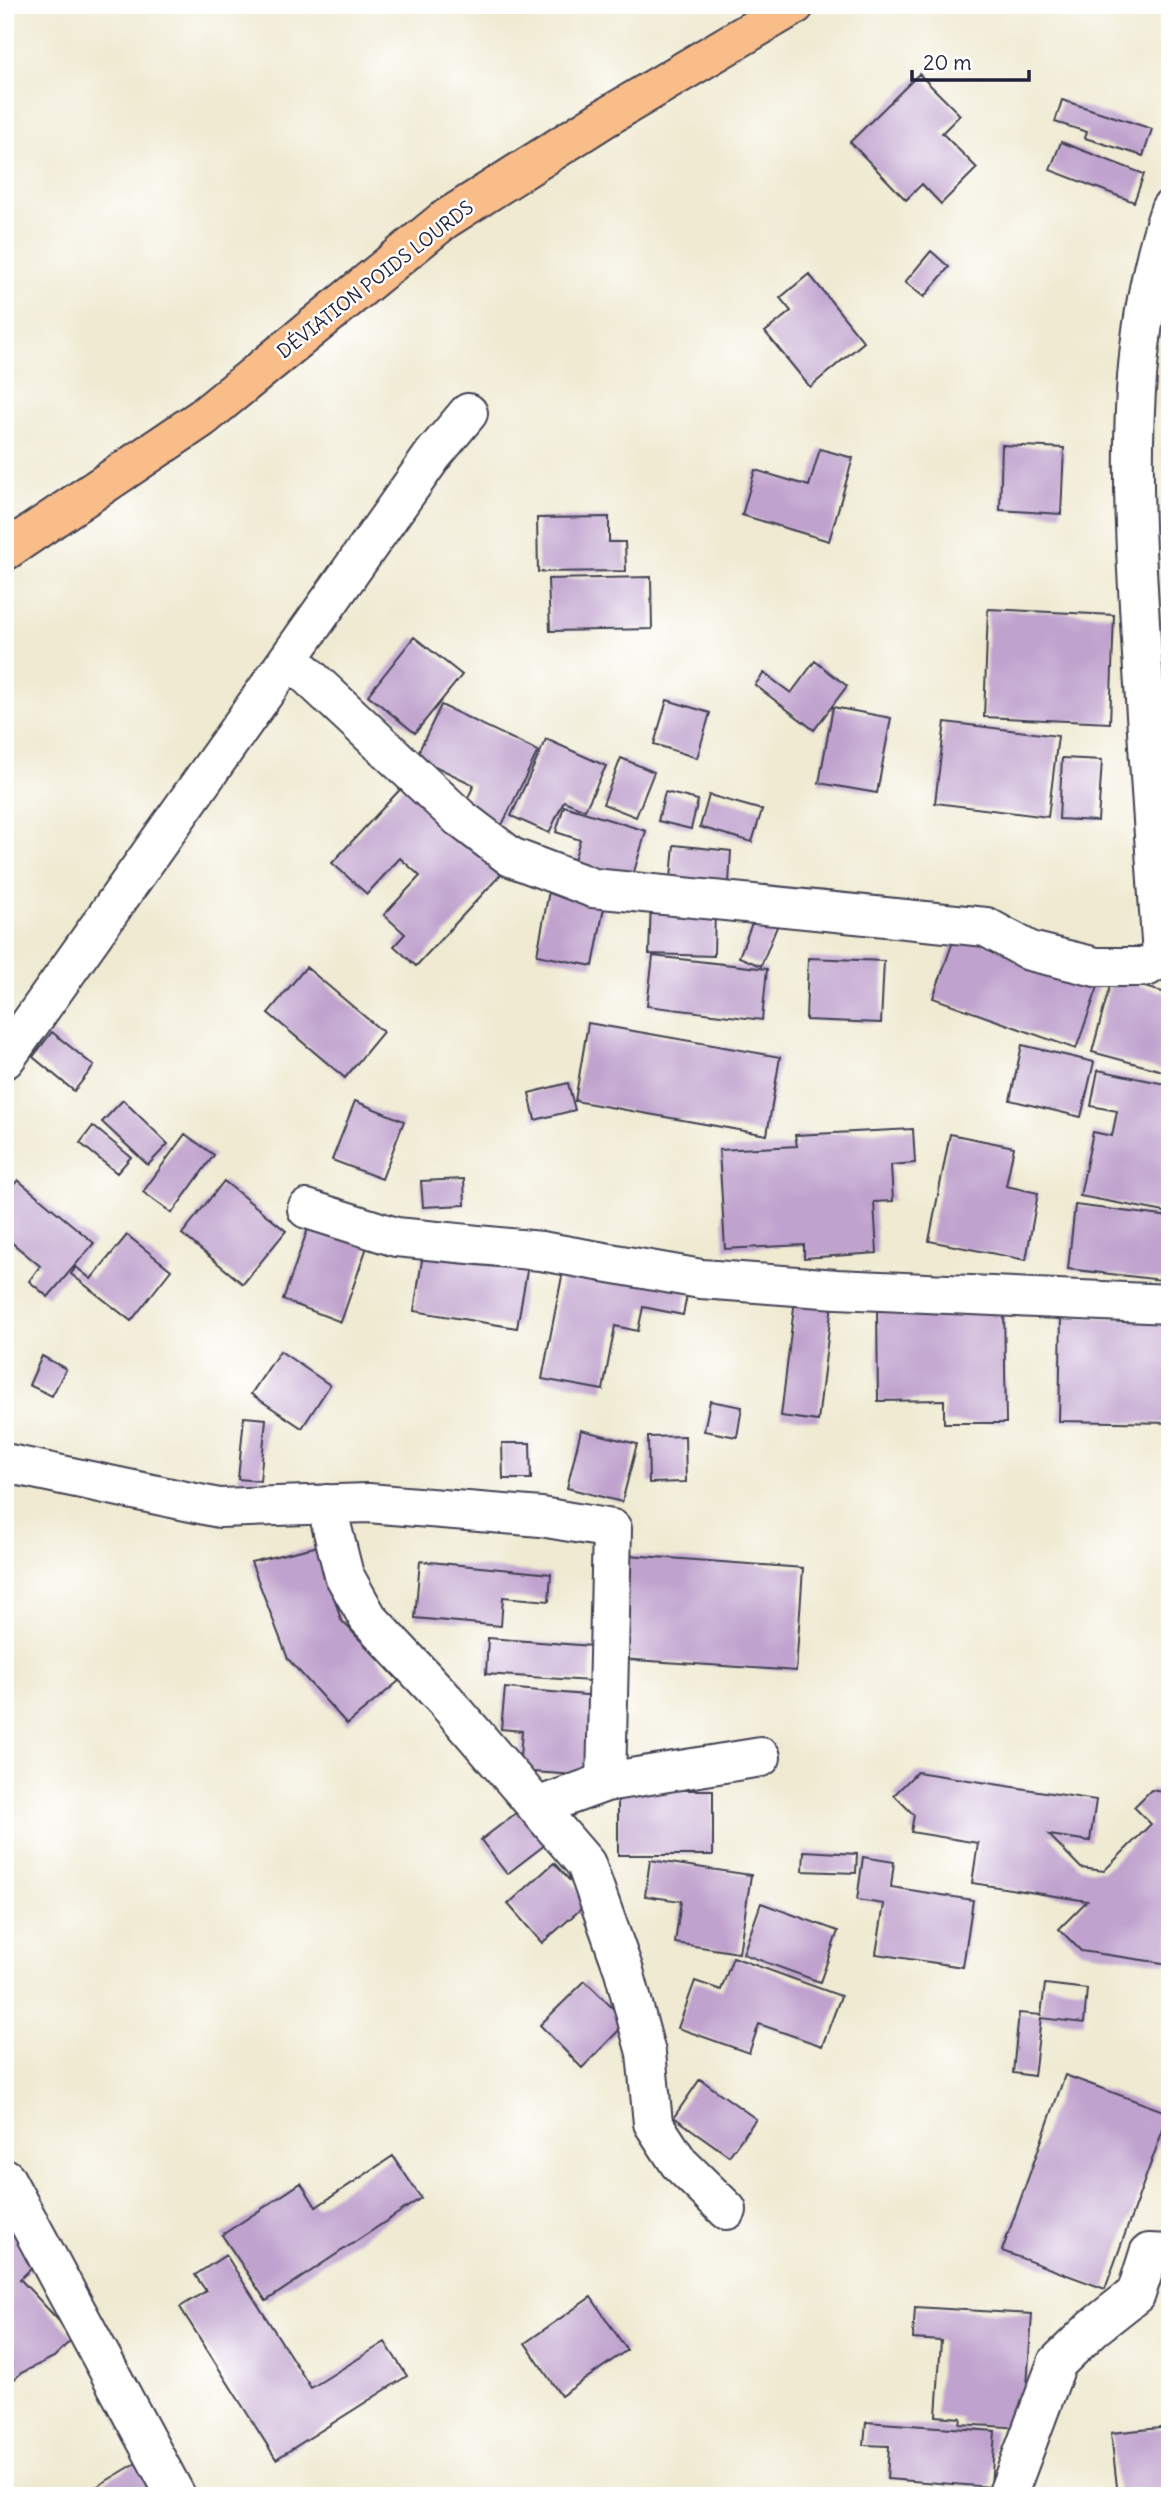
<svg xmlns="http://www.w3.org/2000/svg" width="1175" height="2501" viewBox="0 0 1175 2501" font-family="Delius,sans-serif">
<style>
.building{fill:#bfa2cd}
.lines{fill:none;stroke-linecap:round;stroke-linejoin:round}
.street-casing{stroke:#414052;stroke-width:42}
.primary-casing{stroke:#414052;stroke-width:42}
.street{stroke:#fff;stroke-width:38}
.primary{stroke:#f8bd89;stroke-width:38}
.labels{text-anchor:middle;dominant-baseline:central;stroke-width:5;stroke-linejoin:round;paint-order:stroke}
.street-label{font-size:19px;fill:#22223b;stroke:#fff}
</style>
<rect width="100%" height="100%" fill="#fff"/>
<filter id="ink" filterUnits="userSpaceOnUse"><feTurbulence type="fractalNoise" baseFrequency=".0143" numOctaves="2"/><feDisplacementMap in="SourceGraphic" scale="14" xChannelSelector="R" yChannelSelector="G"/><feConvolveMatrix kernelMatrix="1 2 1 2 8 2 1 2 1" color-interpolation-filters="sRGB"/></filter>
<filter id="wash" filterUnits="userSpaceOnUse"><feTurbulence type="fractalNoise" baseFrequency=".00686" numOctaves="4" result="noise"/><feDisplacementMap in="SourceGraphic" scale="28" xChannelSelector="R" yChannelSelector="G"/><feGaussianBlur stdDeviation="1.57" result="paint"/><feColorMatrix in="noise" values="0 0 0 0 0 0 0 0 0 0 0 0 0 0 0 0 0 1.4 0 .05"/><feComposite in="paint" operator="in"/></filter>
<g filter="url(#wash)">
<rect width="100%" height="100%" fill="#efead1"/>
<g id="blocks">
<path class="building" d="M919,74L960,115L942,133L977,168L941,204L922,184L906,200L850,142Z
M1062,100L1152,129L1143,156L1085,138L1087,132L1055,122Z
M1061,142L1144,174L1134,202L1050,170Z
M931,251L949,267L924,297L905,282Z
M809,274L864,342L810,387L765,332L791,311L780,298Z
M1002,445L1064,448L1061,514L1000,510Z
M820,449L853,458L829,541L742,515L755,470L809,486Z
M609,517V542H625L626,571L538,572L537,518Z
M651,577L652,629L550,631L548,579Z
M988,609L1114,615L1110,723L984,717Z
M414,637L462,675L415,733L368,695Z
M815,661L847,686L814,730L755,685L764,673L791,693Z
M667,700L710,713L697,758L654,744Z
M441,705L538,751L502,825L464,806L474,785L416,757Z
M833,707L891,718L877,793L819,783Z
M945,722L1058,736L1048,817L935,803Z
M546,739L606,766L585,810L564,801L549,833L511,816Z
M621,758L654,772L636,817L603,804Z
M1062,758L1102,760L1098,821L1059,819Z
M407,782L504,871L416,966L394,946L405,934L384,915L420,876L400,858L367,894L332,863Z
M665,792L698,800L691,829L658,821Z
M709,795L762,810L752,842L700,827Z
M564,806L646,831L631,882L573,864L580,840L556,832Z
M674,845L731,851L729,883L671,878Z
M549,891L605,902L593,966L537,955Z
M651,904L715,906L714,956L649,954Z
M757,910L780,919L761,966L739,957Z
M956,933L1099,984L1076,1049L933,998Z
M653,956L767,969L762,1020L647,1006Z
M808,958L884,961L881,1023L806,1020Z
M306,967L383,1032L345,1078L268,1013Z
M1112,978L1170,994V1073L1092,1052Z
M588,1023L780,1057L767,1135L575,1101Z
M52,1032L94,1066L74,1091L33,1057Z
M1022,1045L1094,1062L1081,1117L1010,1100Z
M1098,1070L1170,1085V1213L1080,1196L1093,1132L1112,1136L1117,1111L1091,1106Z
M568,1083L575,1110L535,1120L529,1093Z
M123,1100L168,1144L148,1165L102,1122Z
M355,1101L404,1121L382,1179L332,1160Z
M93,1126L131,1157L117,1173L80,1143Z
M913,1129L915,1163L891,1165L893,1201L874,1202L877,1253L804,1258V1245L725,1249L719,1150L797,1146L795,1135Z
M185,1134L214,1155L172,1213L143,1192Z
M950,1134L1014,1147L1006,1186L1038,1193L1026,1260L929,1241Z
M464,1179L465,1205L423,1207L421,1181Z
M18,1180L94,1243L48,1297L29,1281L40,1266L5,1237V1195Z
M224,1181L286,1231L243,1284L182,1234Z
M1075,1205L1170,1217V1281L1068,1269Z
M311,1220L369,1241L341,1322L283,1300Z
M127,1235L171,1270L131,1321L71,1274L76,1267L91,1279Z
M424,1247L528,1265L517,1328L414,1311Z
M564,1266L688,1290L683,1315L643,1307L638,1331L615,1326L603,1390L542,1379Z
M795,1299L832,1303L818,1421L781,1416Z
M1004,1308L1006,1423H944V1400L878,1401L877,1309Z
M1061,1316L1170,1319V1423L1059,1421Z
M280,1351L330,1385L302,1428L251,1394Z
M42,1356L66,1369L52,1396L29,1385Z
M710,1401L742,1407L737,1437L704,1431Z
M244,1417L266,1419L260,1481L238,1479Z
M581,1430L637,1444L622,1502L567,1488Z
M685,1436L686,1482L649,1483L648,1437Z
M502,1443H530L531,1479H503Z
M319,1546L341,1620L399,1681L347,1724L288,1659L251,1562Z
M628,1555L803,1568L796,1671L621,1659Z
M420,1561L551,1574L549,1601L503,1597L501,1626L415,1618Z
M488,1638L592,1646L590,1681L486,1674Z
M505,1688L597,1696L591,1776L519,1771L522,1731L501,1729Z
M917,1772L1096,1800L1090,1841L1049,1835L1081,1868L1104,1871L1151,1824L1134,1807L1151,1790L1170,1793V1964L1081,1951L1059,1929L1087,1901L972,1883L978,1843L911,1832L914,1815L894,1795Z
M618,1790H713V1855H618Z
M520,1810L546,1844L507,1874L481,1840Z
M804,1851L857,1854L856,1873L803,1871Z
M863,1857L894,1862L891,1887L973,1900L963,1967L876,1954L884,1904L857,1900Z
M650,1860L751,1875L739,1953L675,1943L681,1901L645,1896Z
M554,1863L589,1902L542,1943L508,1904Z
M761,1903L838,1931L820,1982L743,1954Z
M733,1957L841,1996L822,2046L759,2024L749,2053L678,2028L695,1981L721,1990Z
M585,1981L627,2022L582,2068L540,2025Z
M1045,1984L1087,1989L1084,2023L1041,2018L1034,2076L1013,2073L1019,2013L1041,2015Z
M1065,2075L1169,2113L1105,2289L1002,2251Z
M700,2079L756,2119L729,2156L674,2117Z
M393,2156L421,2198L266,2301L222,2235L301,2183L316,2207Z
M5,2208L35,2265L20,2279L74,2337L54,2357L21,2373L5,2388Z
M226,2255L311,2388L385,2342L407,2376L276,2459L180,2307L206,2291L195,2275Z
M591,2297L627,2350L561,2396L525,2343Z
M915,2307L1032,2314L1024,2428L960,2424L961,2418L936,2416L941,2341L913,2339Z
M866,2422L995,2431L991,2487L887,2479L889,2446L864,2445Z
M1170,2427V2496H1118L1111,2433Z
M138,2462L158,2496H81Z"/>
</g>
</g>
<g filter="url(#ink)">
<use href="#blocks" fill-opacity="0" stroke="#414052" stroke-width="2"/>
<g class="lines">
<defs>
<path id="street" d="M290,659L460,818L511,857L593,888L986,927L1030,951L1096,967H1146L1170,953
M1162,956C1155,856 1149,755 1142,655C1133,507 1121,352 1170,209
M5,1059L433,455L468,413
M307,1209L396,1237L541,1251L701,1279L837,1289L1170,1304
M5,1463L219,1508L368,1503L541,1517L612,1529L606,1782
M326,1504L344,1575L368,1618L445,1700L586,1864L624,1971L646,2053L653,2123L679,2163L727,2210
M537,1807L606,1782L761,1757
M5,2178L176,2496
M1007,2496L1057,2363L1093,2328L1136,2294L1149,2253L1170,2254"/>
<path id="primary" d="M5,551L202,418L444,220L603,119L795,5"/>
</defs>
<use href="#street" class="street-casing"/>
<use href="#primary" class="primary-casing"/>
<use href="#street" class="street"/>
<use href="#primary" class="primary"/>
</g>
</g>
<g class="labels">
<g class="street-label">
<text transform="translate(375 279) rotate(-38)">DÉVIATION POIDS LOURDS</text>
</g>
</g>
<rect width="1175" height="2501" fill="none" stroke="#fff" stroke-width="28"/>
<path d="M912 70v10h117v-10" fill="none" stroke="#22223b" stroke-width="3.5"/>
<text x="923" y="70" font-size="21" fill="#22223b" stroke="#ffffff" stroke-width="5" paint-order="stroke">20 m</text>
</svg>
